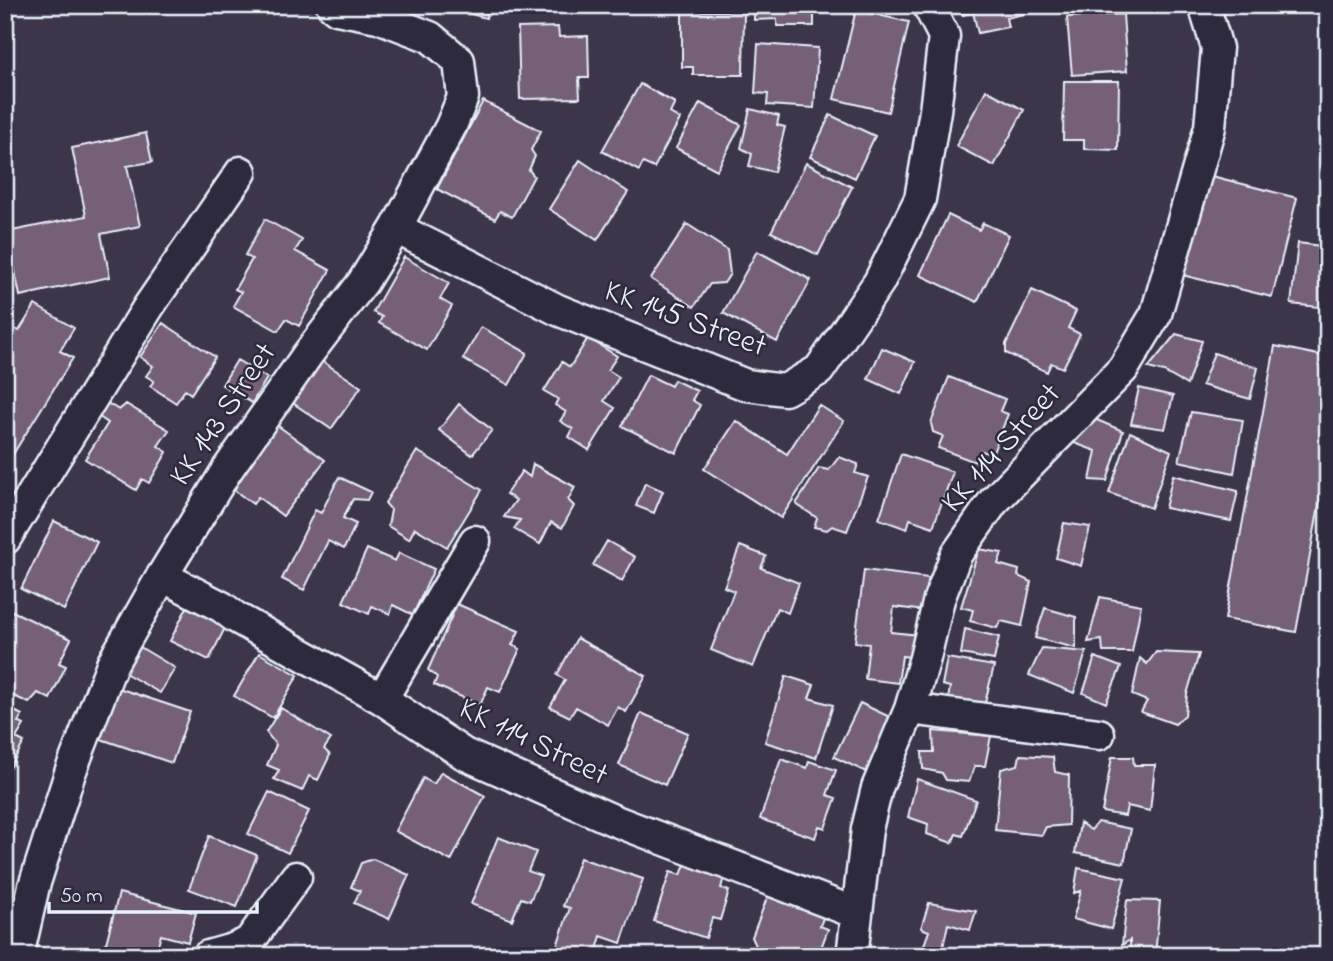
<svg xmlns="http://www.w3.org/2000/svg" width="1333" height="961" viewBox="0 0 1333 961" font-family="'Indie Flower',sans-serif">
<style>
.building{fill:#766077;stroke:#e8f1f8;stroke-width:2}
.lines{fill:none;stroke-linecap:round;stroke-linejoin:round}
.street-casing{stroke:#e8f1f8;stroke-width:35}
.street{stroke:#2f2a3d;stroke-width:30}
.labels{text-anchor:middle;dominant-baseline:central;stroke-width:5;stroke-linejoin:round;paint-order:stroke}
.street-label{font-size:32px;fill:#e8f1f8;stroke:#2f2a3d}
</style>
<rect width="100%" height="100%" fill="#3d3549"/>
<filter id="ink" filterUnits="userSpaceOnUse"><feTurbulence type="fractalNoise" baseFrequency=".0143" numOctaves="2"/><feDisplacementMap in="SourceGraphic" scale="14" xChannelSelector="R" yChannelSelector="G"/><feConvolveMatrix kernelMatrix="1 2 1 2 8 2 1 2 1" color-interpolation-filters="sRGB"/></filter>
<g filter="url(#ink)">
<path class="building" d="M437,5H489L486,18Z
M754,5H814V26H777V19L754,20Z
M960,5H1021L1023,14L1006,18L1008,27L978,33L973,12L963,15Z
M856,10L909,22L888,112L834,99Z
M682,11H744L743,75H693V67H682Z
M1123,14L1127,71L1072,75L1067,17Z
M558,27L559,37L588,36L589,78H579L580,98L520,99L518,28Z
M758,44L818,48L814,108L767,105L768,94L755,93Z
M1064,81H1119L1118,150L1084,149V140H1063Z
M640,84L675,103L670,113L680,119L654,168L643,163L639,171L602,151Z
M986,90L1024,110L994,166L956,146Z
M483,101L541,131L531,150L535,156L529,170L534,176L512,217L500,211L495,219L437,189Z
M700,103L741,125L717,170L676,148Z
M750,109L779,116L777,125L785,127L774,172L749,166L752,154L741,148Z
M830,115L875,136L855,178L810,157Z
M146,133L152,162L127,166L140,226L101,234L110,277L20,296L7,232L86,216L72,148Z
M580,160L628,192L597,240L549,209Z
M806,163L852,187L818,255L771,232Z
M1204,174L1297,198L1272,297L1178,274Z
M948,215L979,230L983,223L1009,235L977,302L920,275Z
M265,219L302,240L295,251L330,270L299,326L286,319L278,331L233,306L241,292L235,289L252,259L245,255Z
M687,224L727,250L730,274L724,283L710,284L694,307L651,279Z
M1298,243L1328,247V308L1291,304Z
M757,251L811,280L777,342L723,313Z
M404,257L449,283L440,299L452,306L427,350L379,323L382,317L373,312Z
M1032,290L1076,311L1068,328L1080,334L1063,368L1051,363L1047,372L1006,353V344Z
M35,305L74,328L60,351L73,358L5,467V333L10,326L19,331Z
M163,323L215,357L191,394L185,390L176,403L150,386L154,381L146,376L153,366L140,357Z
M481,327L527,353L509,385L463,359Z
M1176,334L1202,341L1187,385L1164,372L1148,368Z
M588,338L617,356L608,370L619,377L604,401L615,408L589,450L569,437L573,429L560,421L566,412L555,405L558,399L544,391L562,362L570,367Z
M1275,346L1328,357V456L1296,632L1225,619Z
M882,348L915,362L901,394L868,379Z
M1214,353L1258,368L1250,399L1202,385Z
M319,359L361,387L331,429L290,401Z
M237,360L267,378L252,403L222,385Z
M648,375L671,386L674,380L697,391L692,400L700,405L676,453L622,426Z
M949,377L1005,399L1000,411L1008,414L992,455L982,451L978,463L938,448L943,436L933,432L931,423Z
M1139,388L1173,396L1165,429L1131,424Z
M107,403L119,410L126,404L169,430L158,446L167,452L149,483L142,479L136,490L85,459L108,423L98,416Z
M459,404L492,430L472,455L439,430Z
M819,405L844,421L781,518L704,469L736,421L787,454Z
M1191,412L1243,420L1234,473L1179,461Z
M1085,415L1123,431L1107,481L1090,480L1096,451L1074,443Z
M277,425L325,460L283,516L258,497L253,504L230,487Z
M1130,432L1171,451L1151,508L1109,493Z
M417,451L482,490L447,547L415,528L409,539L388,526L391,510L385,503Z
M901,454L953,472L933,527L910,519L907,529L879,519Z
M839,457L858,464L855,473L868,477L847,531L832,526L827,530L814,527L817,518L796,504L819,468L829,470Z
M533,464L575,487L568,500L574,506L562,528L551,522L540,544L514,529L520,520L504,517L516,500L506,494L522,471L530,477Z
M1173,475L1238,491L1231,521L1165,508Z
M339,477L371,492L367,500L353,499L343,518L356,524L344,549L328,541L304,590L282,579L315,510L321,513Z
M645,483L663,491L654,513L636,506Z
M54,521L97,542L64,610L21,589Z
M1064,523L1090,527L1081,566L1056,558Z
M607,541L635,557L622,581L593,565Z
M740,546L766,556L761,568L799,583L788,613L777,608L753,667L711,650L734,591L724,587Z
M367,549L395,561L399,553L434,569L413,615L393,605L390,614L372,606L369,614L343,602Z
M979,549L1002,553L998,564L1019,570L1018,576L1031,582L1022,626L1001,621L997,628L970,621L973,610L961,607Z
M864,570L929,578L924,611L894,607L891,632L919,635L916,658L902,656L898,683L865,679L869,644L855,642Z
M1100,597L1141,605L1132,652H1103L1102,640L1088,642Z
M189,603L228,622L209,660L170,641Z
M457,604L519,631L512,645L520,649L500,692L488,687L480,705L434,685L437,677L428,670Z
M1045,608L1076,617V648L1035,638Z
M8,609L71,639L59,663L66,666L50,699L38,693L29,703L5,692V614Z
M965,629L999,637L994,660L961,654Z
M577,638L646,676L626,712L618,707L608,725L576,707L570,717L550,707L565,680L557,675Z
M140,647L175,668L160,693L125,673Z
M1042,648L1086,652L1074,693L1029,675Z
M1156,652L1199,654L1187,694L1185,715L1175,724L1141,712L1147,701L1132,695L1140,658L1147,664Z
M259,653L298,675L273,718L234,696Z
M1095,657L1121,667L1106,703L1083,693Z
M947,658L994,666L984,707L948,700L950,687L942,685Z
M786,676L814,685L809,698L833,705L816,758L765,742Z
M118,688L190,712L172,763L101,739Z
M860,703L892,718L866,772L834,757Z
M5,706L22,715L18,722L24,725L16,738L24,742L5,777Z
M281,708L331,739L324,749L330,755L318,780L309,776L302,791L274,779L279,770L267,765L276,745L266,732Z
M641,713L688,733L665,785L619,765Z
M933,731L991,736L985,766H975L969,782L946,780L942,773L923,769L922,752H934Z
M1020,755L1053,757L1055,772L1069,775L1068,825L1046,827L1042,835L995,830L1001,769L1018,765Z
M1112,757H1133L1134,765H1155L1150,811L1127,806L1125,816L1102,812Z
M781,759L807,768L809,761L836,770L827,795L836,798L825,828L819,826L815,838L760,819Z
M441,772L485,796L451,861L395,831L423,778L434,784Z
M917,779L976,800L963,836L956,834L952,843L927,834L928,824L908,817Z
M269,792L309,811L288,853L248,834Z
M1098,822L1131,829L1124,863L1075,853L1080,823L1091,830Z
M209,836L257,855L237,907L189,889Z
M498,837L536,852L528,871L541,876L530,901L521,898L512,920L471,904Z
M580,858L643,879L621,943L601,936L595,956H586L557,946L570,908L563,906Z
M373,859L409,875L389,919L354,903L360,891L351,887L361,863Z
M686,862L725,874L721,888L729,891L720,920L712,918L706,938L654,921L670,872L681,875Z
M1078,868L1125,878L1111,929L1073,919L1081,891L1074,893Z
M770,890L826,910L820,926L828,929L818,956H749L757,948L752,937Z
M119,893L196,913L188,942L161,935L155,956H123L104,951Z
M1127,900L1160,901L1155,956H1130V940L1122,945Z
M929,903L976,911L970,930L948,924L941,956H920L929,931L921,928Z"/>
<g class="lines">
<defs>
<path id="street" d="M396,228L558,310L746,385L785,390L819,370L879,282L920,199L935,111L944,36L928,5
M5,539L149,306L241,172
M162,576L222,607L235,617L382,699L464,754L613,820L856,913
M382,699L475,541
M910,709L1099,734
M18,956L34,886L70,773L112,664L162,576L227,470L308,354L363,282L396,228L451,126L463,97L459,61L430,37L378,17L337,9L332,5
M208,956L233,949L249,942L296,877
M852,956L867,829L877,788L910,709L925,658L939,599L956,555L993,502L1123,369L1156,314L1210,127L1217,48L1204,5"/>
</defs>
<use href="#street" class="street-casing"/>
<use href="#street" class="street"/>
</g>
</g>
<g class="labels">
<g class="street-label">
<text transform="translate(685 320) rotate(20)">KK 145 Street</text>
<text transform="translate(224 415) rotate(-56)">KK 143 Street</text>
<text transform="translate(1002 449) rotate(-48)">KK 114 Street</text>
<text transform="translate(533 743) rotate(26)">KK 114 Street</text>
</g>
</g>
<rect width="1333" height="961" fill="none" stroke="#2f2a3d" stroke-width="28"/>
<rect x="14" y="14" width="1305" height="933" fill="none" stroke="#e8f1f8" stroke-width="2.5" filter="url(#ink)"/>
<path d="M49 902v10h208v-10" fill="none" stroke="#e8f1f8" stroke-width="3.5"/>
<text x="60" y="902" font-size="21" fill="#e8f1f8" stroke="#2f2a3d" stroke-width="5" paint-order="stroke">50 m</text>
</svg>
